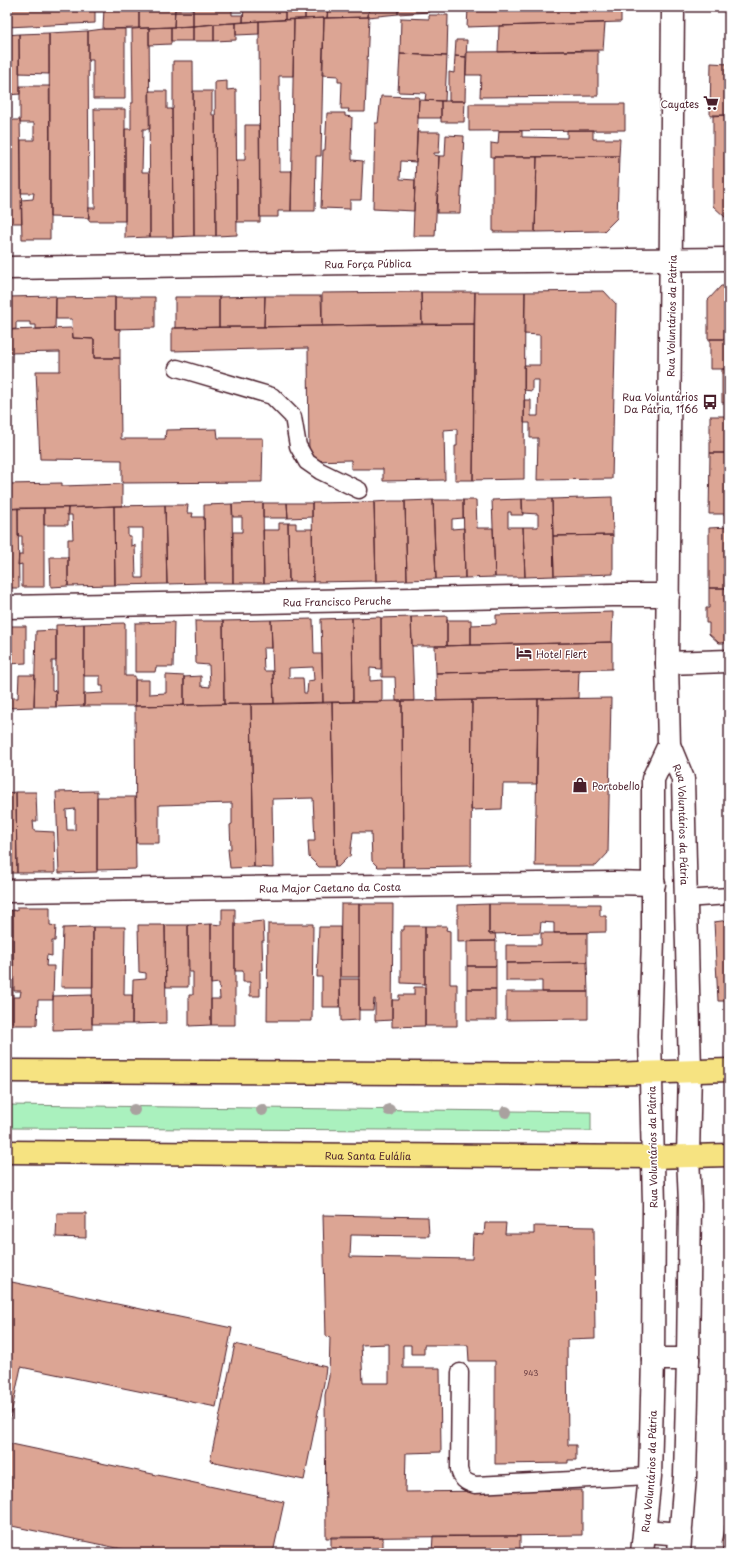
<svg xmlns="http://www.w3.org/2000/svg" width="736" height="1560" viewBox="0 0 736 1560" font-family="'Playpen Sans',sans-serif">
<style>
.green{fill:#aaf1be;stroke:#7a8874}
.building{fill:#dca594;stroke:#4a1f2b;fill-rule:evenodd}
.lines{fill:none;stroke-linecap:round;stroke-linejoin:round}
.service-casing{stroke:#4a1f2b;stroke-width:19}
.minor-casing{stroke:#4a1f2b;stroke-width:25}
.secondary-casing{stroke:#4a1f2b;stroke-width:25}
.primary-casing{stroke:#4a1f2b;stroke-width:25}
.service{stroke:#fff;stroke-width:16}
.minor{stroke:#fff;stroke-width:22}
.secondary{stroke:#fff;stroke-width:22}
.primary{stroke:#f6e381;stroke-width:22}
.tree{fill:#a9a19f}
.labels{text-anchor:middle;dominant-baseline:central;stroke-width:3;stroke-linejoin:round;paint-order:stroke}
.number-label{font-size:8px;fill:#6e4045}
.poi-label{font-size:10px;fill:#4a1f2b;stroke:#fff;text-anchor:end}
.street-label{font-size:10px;fill:#4a1f2b;stroke:#fff}
</style>
<rect width="100%" height="100%" fill="#fff"/>
<filter id="ink" filterUnits="userSpaceOnUse"><feTurbulence type="fractalNoise" baseFrequency=".025" numOctaves="2"/><feDisplacementMap in="SourceGraphic" scale="8" xChannelSelector="R" yChannelSelector="G"/><feConvolveMatrix kernelMatrix="1 2 1 2 8 2 1 2 1" color-interpolation-filters="sRGB"/></filter>
<g filter="url(#ink)">
<path class="green" d="M7,1105L591,1112V1131L7,1128Z"/>
<path class="building" d="M7,7H95V23L7,27Z
M139,7H175L174,27L139,28Z
M139,7V28L103,29L104,8Z
M193,7H232V15H243V22L193,26Z
M244,7H285V20L243,22Z
M285,7L305,8V19L285,20Z
M305,7H328L327,18L305,19Z
M328,7H369L368,17L327,18Z
M369,7H398V14L368,17Z
M398,7H429V12L398,14Z
M479,7H621V22L467,27L468,8Z
M711,7H729V11L711,10Z
M175,10H193V26L174,27Z
M429,15H448L447,56L400,54L401,18L429,19Z
M369,17L365,112H348L349,109H341L342,82H338V76L322,75L324,18Z
M324,18L321,156H316L315,211H291L294,19Z
M294,19L293,76H279L280,171H292L291,211H278V217H260L259,21Z
M259,21V34L236,35V23Z
M236,23V40L214,41V24Z
M605,23L603,50L498,52L499,26Z
M214,24V41H193V26Z
M193,26V41H171V27Z
M171,27V44L149,45V28Z
M149,28L150,129H143L142,172H150V237L125,238V129H131V103H133L132,29Z
M103,29H125V99H93V60H88V31Z
M88,31L89,218L50,217L49,33Z
M49,33V74L19,73V34Z
M19,34L20,94L7,95V35Z
M456,40H467L466,57L455,56Z
M598,51V96L480,97L481,75H466L467,52Z
M400,54L447,56L445,101L425,100L426,93L398,92Z
M455,56L466,57L465,101H449V72L454,73Z
M173,61H193L194,236L173,237L172,109H173Z
M711,63L729,64V115L710,116Z
M227,81V90L236,89L237,235L216,236L215,82Z
M20,86H50V239H22L21,200L33,199L34,193H21V140H34V123H20Z
M149,91H167V109H172L173,237H150Z
M193,91H212V115H215L216,236H194Z
M381,96L419,97L416,162L401,161L400,179L415,180L414,211L373,209L375,123H378Z
M419,100L441,101V118H418Z
M441,101H465L464,122H441Z
M469,104H625V130L469,131Z
M94,109H125V221H89L88,208H95Z
M327,113H345V116L352,117L351,150H352V160L363,161L361,200H350V209L321,208L323,150H325Z
M713,115H729V218H726L713,206Z
M7,120H20L22,223H7Z
M245,125H259L260,222H237V160H245Z
M567,130H593V139H620L619,156L491,157V143L498,144L499,131H522V137L567,138Z
M417,132H440L439,153H434V155L439,156L435,236H413Z
M446,135L464,136L460,213H437L439,156H445Z
M619,156L617,218L604,231L535,232L537,157Z
M493,157H537L535,232H493Z
M721,286H729V339H708V300Z
M604,291L616,304L612,479L537,480L538,438H530V423H524V400H531V416H538L539,380H532V391L524,390V365H540V335L524,334L525,292Z
M421,292H475L474,324H422Z
M421,292L422,324L322,326V293Z
M475,292H525L524,479L473,480Z
M56,296L55,328L36,329V325H30V322H16V329L7,330V297Z
M265,296H321L322,326L264,327Z
M265,296L264,327H219V297Z
M115,297H155V328L115,329Z
M115,297V329H120V358H94V339L73,338L72,319H56V298Z
M175,297H219V327L175,328Z
M474,324L473,480H455V446H457V429L444,430L445,480L383,481V469H351V460L309,461L308,348L172,351V328Z
M72,328L73,338L94,339V358H120L121,439H165L166,430L217,429L218,438H263L262,482L122,483V460L40,459L36,371H60V352L7,353V330Z
M710,339H729V369H710Z
M722,369H729V403H722Z
M710,416H729V453H710Z
M710,453H729V514H709Z
M62,483V486L122,484V506L7,509V484Z
M612,497L613,535L553,536L552,499Z
M522,499L523,515H511V512H508V527H523L525,577H495L492,500Z
M522,499H552L554,576L525,577L523,527H538V514L522,513Z
M433,500H463V518L452,519V529L464,528L465,578L436,579Z
M433,500L436,579L407,580L405,501Z
M463,500H476L477,528H493L495,577L465,578Z
M391,501H405L407,580L376,581L374,502Z
M374,502L376,581L313,582L312,503Z
M263,503L264,583H233V532H242V517H233L232,504Z
M263,503H287L288,518H263Z
M287,503H312V517L288,518Z
M232,504L233,583H205L204,505Z
M165,505L167,584L115,585L114,506ZM128,528H143V578H136L135,545L131,546V536H128Z
M165,505H188L187,513H193L192,517H204L205,583L167,584Z
M114,506L115,585L68,586V539H73L72,515H67L68,508Z
M18,508H44V587H22V564L18,565L19,555H22V536H18Z
M18,508L19,588H7V509Z
M44,508H68V525H44Z
M279,523H288L289,582L264,583L263,530H279Z
M288,523H296V529H312L313,582H289Z
M729,527V588H709V528Z
M613,535V574L554,576L553,536Z
M50,557H68V586L51,587Z
M709,588H729V643H719L709,634V623H706V608H709Z
M613,612L612,642L471,645V625L496,624V615Z
M447,616V646H412L411,617Z
M379,617L381,618V669L370,668V681L382,680V702H353L352,618Z
M411,617L414,701H396L395,677H382L381,618Z
M352,618L353,702L323,703L321,619Z
M313,619L314,654H322L323,703L274,704L271,620ZM313,667L314,680L308,681L307,693H304L303,678H289V668Z
M271,620L272,648H263L264,671H273L274,704H224L223,621Z
M447,620H471V645L447,646Z
M195,621H223L224,704L184,705V677L201,676V686L210,687L209,665L196,664Z
M174,622L173,667H156L155,672H135V623Z
M125,623V676H135V706H84V694L103,693V686H100V676H84V624Z
M84,624V706L56,707V625Z
M7,626H26V663L8,664L7,698H18L19,675H35L34,707L7,708Z
M56,630V661H52V690L56,691V707H34L36,631Z
M612,642V669L436,673L435,646Z
M579,670L578,698L437,701L436,673Z
M166,675L184,676V705L135,706V680H149V694L166,693Z
M611,698L608,853L596,866H535L538,699Z
M538,699L537,784H503L502,809L471,810L472,700Z
M472,700L471,866L403,867L402,701Z
M402,701L403,867H378L372,861L371,832H353L350,857H348L338,867H335L332,702Z
M332,702L335,867H319L309,857L308,841H315L313,798L272,799L273,868L254,867L251,704Z
M251,704L254,867L230,868L228,849H231L230,825L232,824V803L159,805V843H136L135,706Z
M97,791V872L59,873L56,792ZM75,809V830H67L66,810Z
M16,792L17,873H7V793Z
M16,792H36L37,821H33L34,831L54,832L55,873H17Z
M97,797H135L136,869L97,870Z
M341,904H359V977H340Z
M359,904H393L392,1020L375,1021V999H374L373,1010H359Z
M489,904H600V916H606V932L554,933V923L541,922L540,933L489,934Z
M489,904V934L495,933L496,941L458,942V905Z
M17,907H50V925L56,926L55,941H52V956L47,955L46,966H54L53,1000H38L37,1025H13V997H20L21,991H14L13,910L17,911Z
M222,909H235V1025H211V999H220L219,983L211,984V924L222,925Z
M13,910V1025H7V911Z
M729,920V1001H718L714,922Z
M263,921L264,941H262L263,970H260V996H250V982H243V971H235V924Z
M211,924V1025L189,1026V995H193V972H189L188,925Z
M268,924H313L312,1021H267Z
M138,925H165L166,1023L132,1024L133,980L146,979V973L139,972Z
M165,925H188V987H166Z
M404,926H425V984L401,983V930H404Z
M425,926H447L446,930L450,931V984H457V1026H425Z
M93,927H125L124,995H132V1024H92Z
M93,927V987H61L63,928Z
M319,927H340V1007H322V977H317Z
M541,933H587V962L506,963V945H541Z
M467,941H496V966H467Z
M587,962L588,992H542V981H506V963Z
M467,966H496V989H467Z
M340,979H359V1020L341,1021Z
M414,987H425V1026L392,1027V1000H399V995H414Z
M467,989H496V1020H467Z
M506,992H588V1019L506,1020Z
M92,995V1029L53,1030V996Z
M57,1213H86V1238L56,1237Z
M323,1215L428,1217L429,1236L351,1235L350,1257L472,1259L473,1234L484,1235L485,1223H506L505,1234H534V1226L594,1227L595,1339L567,1340L568,1445H576V1460H568V1463L495,1464V1361H469L468,1345H424V1354H411V1345H403V1368H440L441,1452L406,1453L405,1492L582,1490V1535L326,1538L325,1395L329,1377L330,1337L326,1336ZM389,1344V1383H363L361,1345Z
M7,1281L232,1328L216,1407L21,1367L7,1433Z
M235,1344L326,1367L324,1383L304,1480L210,1461Z
M7,1443L284,1502L273,1553H141L7,1525Z
M725,1525H729V1534H724Z
M724,1534H729V1553H723L722,1542Z
M433,1536H520V1551H542L543,1553H432Z
M331,1537H383V1553H331Z"/>
<g class="lines">
<defs>
<path id="service" d="M177,368L272,396L293,417L298,446L307,462L320,471L359,490
M685,899L729,896
M460,1372L459,1469C461,1479 465,1482 475,1485L650,1476"/>
<g id="minor">
<path id="s1" d="M7,268L424,262L729,259"/>
<path id="s2" d="M7,607L612,595H668"/>
<path d="M667,663L729,661"/>
<path id="s3" d="M7,891L613,883L654,884"/>
</g>
<g id="secondary">
<path id="s4" d="M673,7L667,663L669,745L683,779L690,1071L688,1155L690,1204L688,1359L685,1476L679,1553"/>
<path d="M653,1359H688"/>
<path d="M645,1531L681,1534"/>
<path id="s5" d="M642,1553L650,1476L653,1359L654,1205L650,1037L653,938V779L669,745"/>
</g>
<g id="primary">
<path d="M7,1071L608,1074L729,1070"/>
<path id="s6" d="M7,1152L652,1157L729,1155"/>
</g>
</defs>
<use href="#service" class="service-casing"/>
<use href="#minor" class="minor-casing"/>
<use href="#secondary" class="secondary-casing"/>
<use href="#primary" class="primary-casing"/>
<use href="#service" class="service"/>
<use href="#minor" class="minor"/>
<use href="#secondary" class="secondary"/>
<use href="#primary" class="primary"/>
</g>
<g class="tree">
<circle cx="134" cy="1110" r="6"/>
<circle cx="262" cy="1110" r="6"/>
<circle cx="389" cy="1110" r="6"/>
<circle cx="506" cy="1112" r="6"/>
</g>
</g>
<defs>
<symbol id="supermarket-bare" viewBox="-9 -9 18 18"><path d="M-6-5.5h2.5l.6 2H6L4.5 2H-2.5L-4.4-4H-6ZM-1.5 3.2a1.3 1.3 0 1 0 .1 0ZM3 3.2a1.3 1.3 0 1 0 .1 0Z" fill="#4a1f2b" stroke="#fff" stroke-width="2.5" paint-order="stroke"/></symbol>
<symbol id="bus-bare" viewBox="-9 -9 18 18"><path d="M-5-6H5V4H4V6H2V4H-2V6H-4V4H-5ZM-3.5-4V0h7V-4ZM-3.5 1.2v1.5H-2V1.2ZM2 1.2v1.5H3.5V1.2Z" fill="#4a1f2b" stroke="#fff" stroke-width="2.5" paint-order="stroke"/></symbol>
<symbol id="hotel-bare" viewBox="-9 -9 18 18"><path d="M-6-4.5h1.5V1H6V5H4.5V3h-9V5H-6ZM-4 0a1.8 1.8 0 1 1 3.6 0ZM.5 0V-2.5h3Q6-2.5 6 0Z" fill="#4a1f2b" stroke="#fff" stroke-width="2.5" paint-order="stroke"/></symbol>
<symbol id="shop-bare" viewBox="-9 -9 18 18"><path d="M-5-2.5h2.3a2.7 3.5 0 0 1 5.4 0H5L5.5 6h-11ZM-1.5-2.5h3a1.5 2.3 0 0 0-3 0Z" fill="#4a1f2b" stroke="#fff" stroke-width="2.5" paint-order="stroke"/></symbol>
</defs>
<g fill-rule="evenodd">
<use href="#supermarket-bare" x="700" y="92" width="22" height="22"/>
<use href="#bus-bare" x="699" y="391" width="22" height="22"/>
<use href="#hotel-bare" x="513" y="642" width="22" height="22"/>
<use href="#shop-bare" x="569" y="774" width="22" height="22"/>
</g>
<g class="labels">
<g class="number-label">
<text x="531" y="1373">943</text>
</g>
<g class="poi-label">
<text x="699" y="103">Cayates</text>
<text x="698" y="396">Rua Voluntários<tspan x="698" dy="12">Da Pátria, 1166</tspan></text>
<text x="536" y="653" text-anchor="start">Hotel Flert</text>
<text x="592" y="785" text-anchor="start">Portobello</text>
</g>
<g class="street-label">
<text stroke="none"><textPath href="#s1" startOffset="361">Rua Força Pública</textPath></text>
<text transform="translate(671 316) rotate(-89)">Rua Voluntários da Pátria</text>
<text stroke="none"><textPath href="#s2" startOffset="330">Rua Francisco Peruche</textPath></text>
<text stroke="none"><textPath href="#s4" startOffset="820">Rua Voluntários da Pátria</textPath></text>
<text stroke="none"><textPath href="#s3" startOffset="323">Rua Major Caetano da Costa</textPath></text>
<text transform="translate(652 1147) rotate(-91)">Rua Voluntários da Pátria</text>
<text stroke="none"><textPath href="#s6" startOffset="361">Rua Santa Eulália</textPath></text>
<text stroke="none"><textPath href="#s5" startOffset="82">Rua Voluntários da Pátria</textPath></text>
</g>
</g>
<rect width="736" height="1560" fill="none" stroke="#fff" stroke-width="24"/>
<rect x="12" y="12" width="712" height="1536" fill="none" stroke="#4a1f2b" stroke-width="1.5" filter="url(#ink)"/>
</svg>
